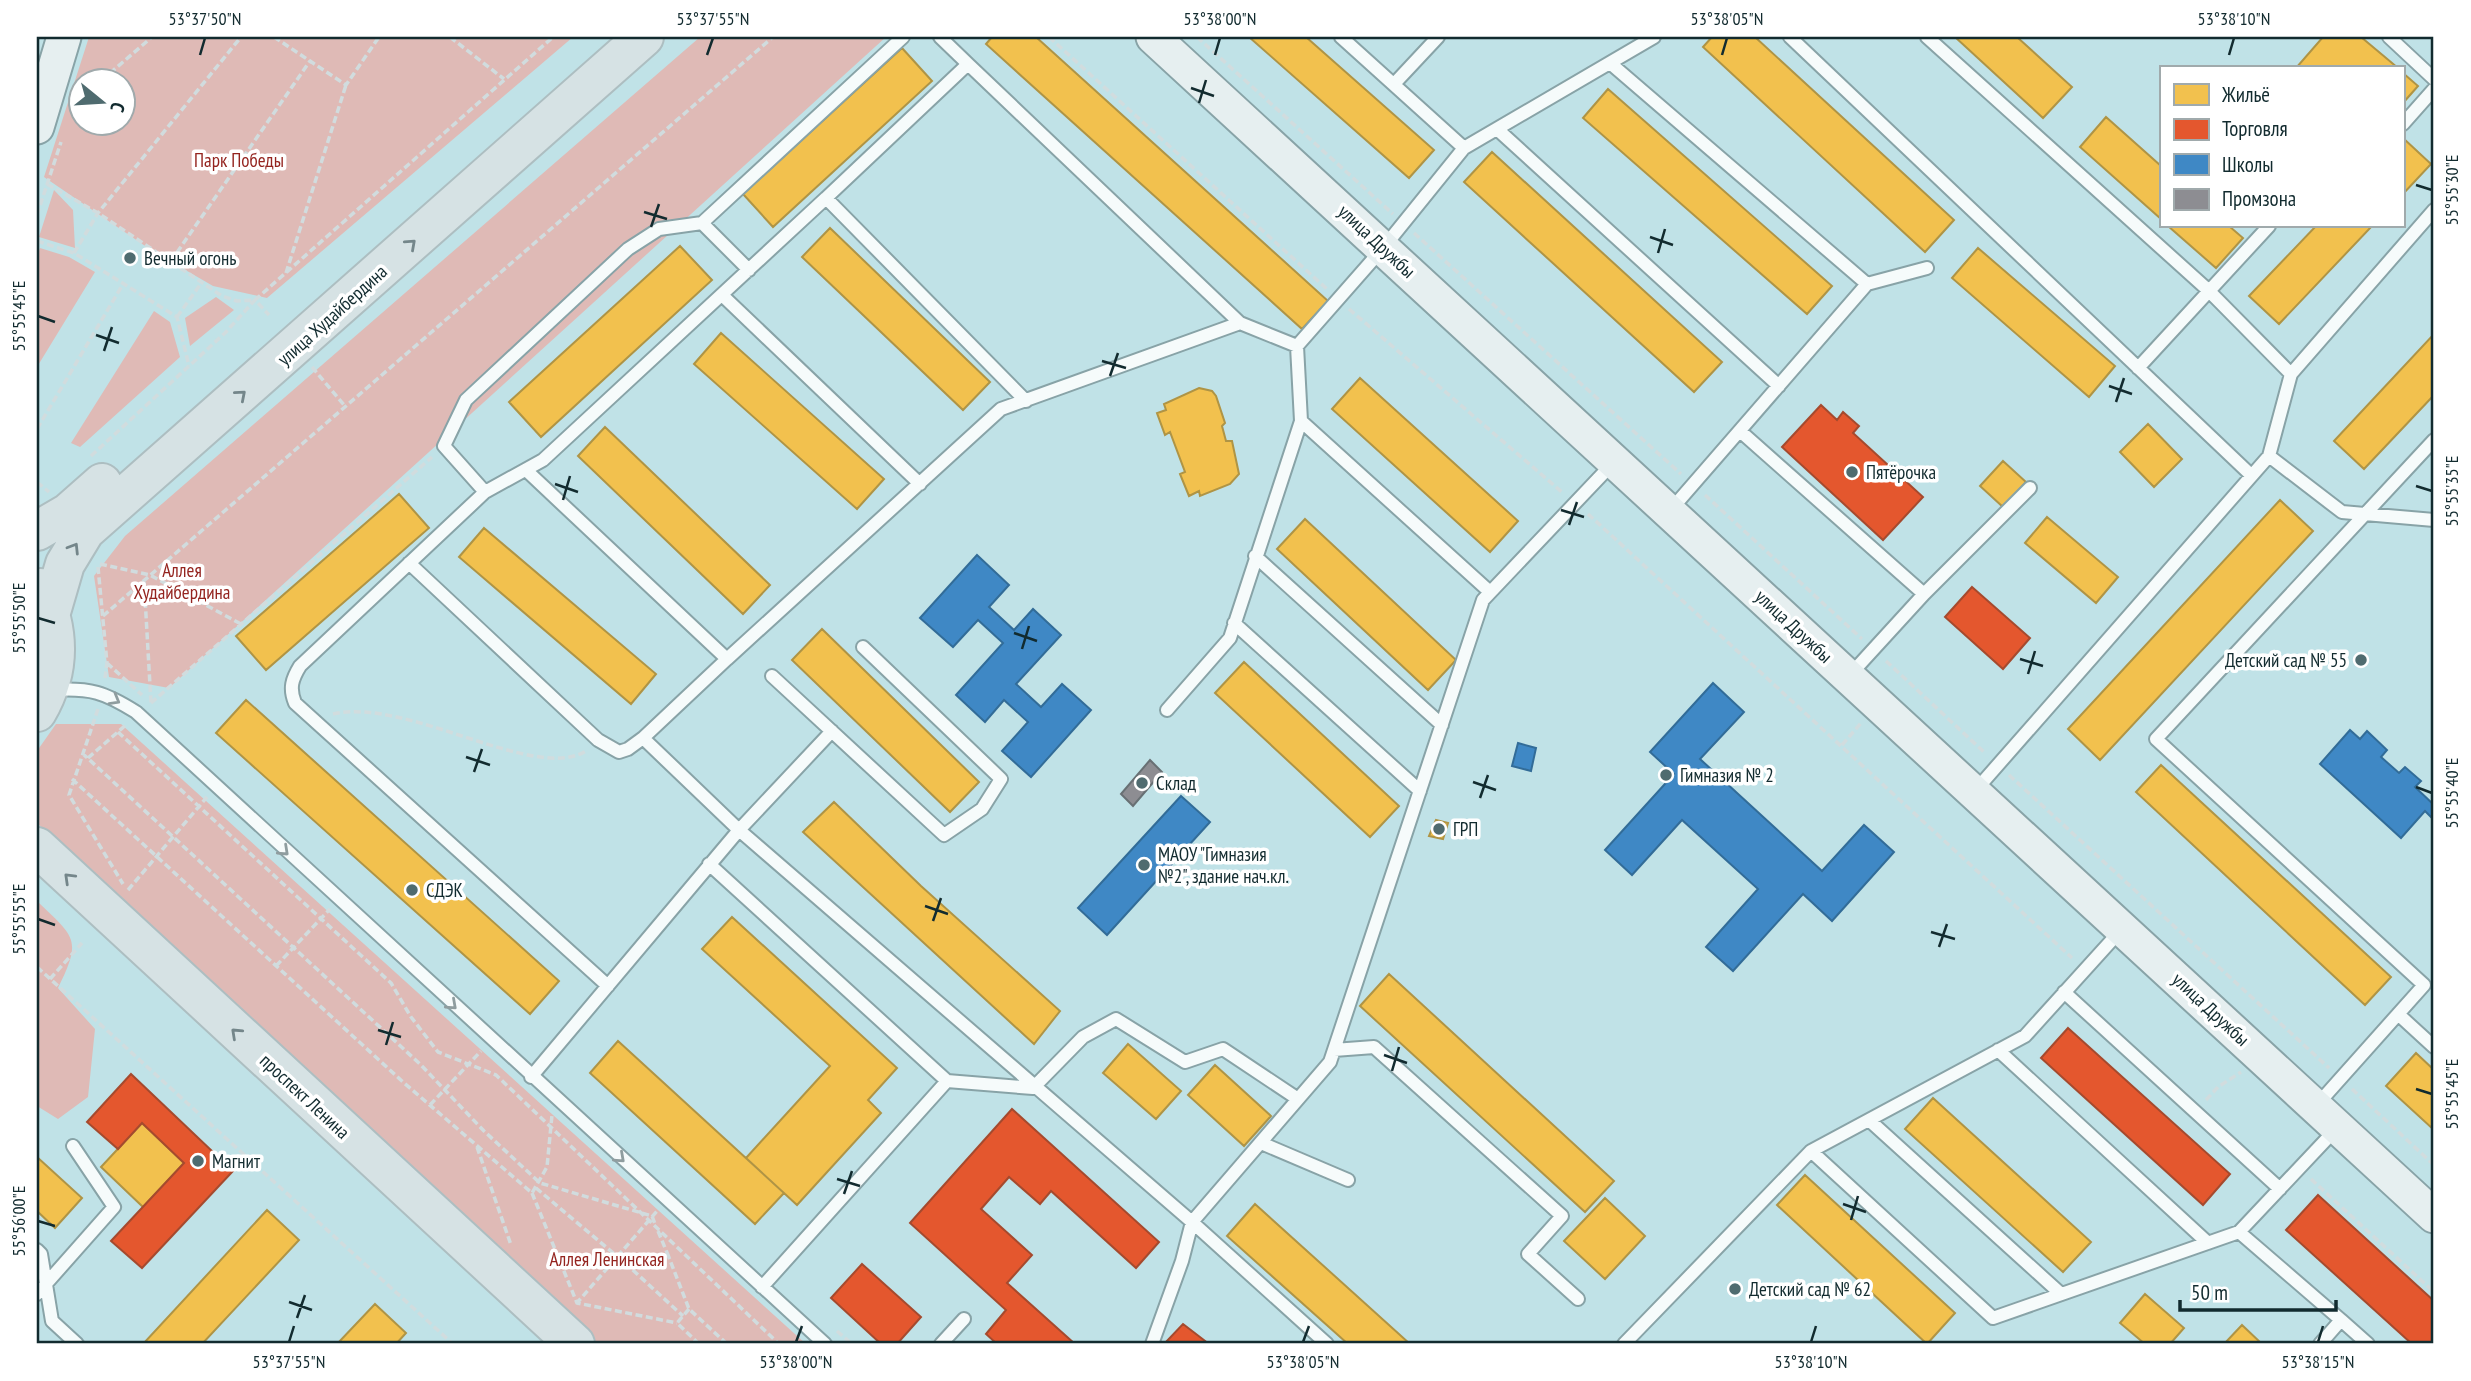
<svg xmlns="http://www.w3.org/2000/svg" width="2471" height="1381" viewBox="0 0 2471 1381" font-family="'PT Sans Narrow',sans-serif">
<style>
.green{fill:#dfbab6;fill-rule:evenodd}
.homes{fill:#f2c14e;stroke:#af9445;stroke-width:2}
.shops{fill:#e4572e;stroke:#a54a2e;stroke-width:2}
.schools{fill:#3f88c5;stroke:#326c98;stroke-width:2}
.industry{fill:#8d8d92;stroke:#687074;stroke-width:2}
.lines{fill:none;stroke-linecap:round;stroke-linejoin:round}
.service-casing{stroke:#88a3a7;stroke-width:16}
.secondary-casing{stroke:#88a3a7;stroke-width:37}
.primary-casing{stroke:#adbec1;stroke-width:42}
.path{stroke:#d1dcde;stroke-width:3.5;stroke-dasharray:7 3.5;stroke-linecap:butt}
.service{stroke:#f6fbfb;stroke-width:12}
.secondary{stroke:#e6eff0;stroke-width:33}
.primary{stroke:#d6e2e4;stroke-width:38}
.oneway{stroke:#74868a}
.oneway2{stroke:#8f9d9f}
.ticks{fill:none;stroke:#122b2f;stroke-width:2.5}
.poi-dot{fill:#4f6b6f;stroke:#fff;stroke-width:2.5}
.labels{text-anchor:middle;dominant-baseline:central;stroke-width:7;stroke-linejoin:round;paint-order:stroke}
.park-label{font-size:19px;fill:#94241f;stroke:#fff}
.street-label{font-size:19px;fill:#122b2f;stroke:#fff}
.poi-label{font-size:19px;fill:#122b2f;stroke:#fff;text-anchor:start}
.neatline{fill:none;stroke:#122b2f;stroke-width:2.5}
.ticks-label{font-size:18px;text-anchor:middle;fill:#122b2f}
</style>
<rect width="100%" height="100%" fill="#c0e2e7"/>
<path class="green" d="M89,37H573L267,298L213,286L151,250L44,177ZM122,80V122H80V80Z
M700,37H886L169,688L109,677L94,576L125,536Z
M54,190L73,210L75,248L39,237Z
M40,248L69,257L95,272L37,367V257Z
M216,297L234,310L190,346L185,318Z
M154,311L170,322L180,357L80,447L71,443Z
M56,724H121L806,1344H595L38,824L37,751Z
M37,901C74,937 83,938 58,988L95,1029L88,1097L58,1119L37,1106Z"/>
<path class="homes" d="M992,37H1036L1328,301L1302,329L986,44Z
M1249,37H1306L1434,150L1409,178Z
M1712,37H1755L1954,220L1925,252L1703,47Z
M1955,37H2017L2072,87L2043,118Z
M2323,37H2361L2398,68H2296Z
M902,48L932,81L773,227L743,194Z
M2403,73L2418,86L2403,103Z
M1608,89L1832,286L1807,314L1583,118Z
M2106,117L2161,166V219L2080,147Z
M2403,138L2431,164L2403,194Z
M1492,152L1722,362L1694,392L1464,182Z
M2168,226H2229L2243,238L2216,268Z
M2316,226H2372L2279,324L2249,296Z
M830,228L990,382L963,410L802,257Z
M680,246L712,280L541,437L509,402Z
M1978,248L2115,366L2089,397L1952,278Z
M721,333L884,479L857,509L694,364Z
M2434,334V395L2364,469L2334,441Z
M1360,378L1518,521L1490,552L1332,409Z
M1199,388L1212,391L1216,396L1225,423L1222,426L1226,441H1232L1239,474L1230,484L1200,496L1199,491L1189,496L1180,474L1185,472L1170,432L1165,435L1157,413L1166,410L1164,404Z
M2148,424L2182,459L2154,487L2120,452Z
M605,427L770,585L743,614L578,456Z
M2003,461L2026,482L2003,507L1980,486Z
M399,494L429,528L266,670L236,636Z
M2280,500L2313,531L2100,760L2068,729Z
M2047,517L2118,577L2096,603L2025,543Z
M1305,519L1456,660L1428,690L1277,549Z
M484,528L656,674L631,704L459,557Z
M822,629L979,782L950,812L792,660Z
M1244,662L1399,806L1370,837L1215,693Z
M246,700L559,981L530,1014L216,733Z
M2161,765L2391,977L2365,1005L2136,792Z
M834,802L921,886L1060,1011L1034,1044L803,832Z
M1436,820L1448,823L1443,839L1429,836Z
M732,917L897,1068L868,1100L881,1113L797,1205L746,1158L830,1066L702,949Z
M1389,974L1614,1181L1585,1212L1360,1006Z
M618,1041L784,1193L755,1224L590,1073Z
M1128,1044L1181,1091L1156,1119L1103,1073Z
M2416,1053L2434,1070V1130L2386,1086Z
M1215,1065L1271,1116L1244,1146L1188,1095Z
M1933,1098L2091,1242L2063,1272L1905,1129Z
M142,1123L184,1163L143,1207L101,1167Z
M37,1157L82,1198L55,1228L37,1211Z
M1805,1175L1955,1313L1927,1344L1777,1205Z
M1605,1198L1645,1236L1605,1279L1564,1241Z
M1255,1204L1410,1344H1348L1227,1236Z
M267,1210L299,1240L202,1344H143Z
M2145,1294L2184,1328L2170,1344H2145L2120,1323Z
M375,1304L406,1333L396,1344H337Z
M2242,1325L2262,1344H2224Z"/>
<path class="shops" d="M1821,405L1837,420L1843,412L1859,426L1853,433L1923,497L1883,540L1782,447Z
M1972,587L2030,638L2003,669L1945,617Z
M2068,1028L2230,1174L2203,1205L2041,1058Z
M131,1074L233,1171L142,1268L111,1241L184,1163L142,1123L118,1149L87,1122Z
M1012,1109L1159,1242L1136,1268L1051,1191L1040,1204L1009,1177L981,1209L1032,1255L1007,1283L1075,1344H997L986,1334L1006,1310L910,1223Z
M2318,1195L2434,1301V1344H2412L2286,1230Z
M862,1264L921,1317L897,1344H881L831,1298Z
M1183,1324L1209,1344H1164Z"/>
<path class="schools" d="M977,555L1009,585L989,607L1014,630L1033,609L1061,635L1016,684L1041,707L1062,684L1091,710L1031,777L1002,751L1028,722L1004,700L985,722L956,695L1003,643L978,620L953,647L920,618Z
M1713,683L1744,712L1700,759L1822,871L1864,825L1894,852L1832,921L1803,894L1733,971L1706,947L1758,889L1682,820L1632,875L1605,850L1674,774L1650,752Z
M2350,730L2360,739L2367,731L2387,750L2381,757L2399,773L2405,767L2421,781L2415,787L2434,805V820L2425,811L2401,838L2320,764Z
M1518,743L1536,748L1531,771L1512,766Z
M1181,796L1210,822L1107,935L1078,908Z"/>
<path class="industry" d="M1150,760L1162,772L1133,806L1121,794Z"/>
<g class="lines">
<defs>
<path id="service" d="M1790,37L2251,475
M1927,37L2208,290L2291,374
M2389,37L2434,79
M1610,63L1867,284
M968,64L1240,323
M1394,84L1438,37
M2403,124L2434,89
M1497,129L1779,386
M1464,148L1654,37
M826,198L968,64L940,37
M702,223L749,270
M722,295L920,484
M2138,368L2269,226
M1301,421L1490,592
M1740,431L1924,594
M2269,456L2291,374L2434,210
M527,471L727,659L1001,409L1240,323L1297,346L1384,247L1464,148L1341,37
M485,492L444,446L466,400L628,249L659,229L702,223L903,37
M1669,512L1867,284L1927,268
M1255,556L1442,725
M409,563L598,740L619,752L628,749L643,738
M1234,623L1420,791
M772,676L944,835L982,809L1001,779L863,647
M1849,676L1924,594L2030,488
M53,690C91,688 104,692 136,712L825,1344
M1167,710L1230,638L1301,421L1297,346
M832,731L739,830L1192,1222L1327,1344
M1975,791L2269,456L2342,512L2434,520
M709,864L947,1081
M608,986L295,703C289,688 292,679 300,666L485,492L543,460L826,198L1026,401
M2064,992L2280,1189
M2398,1014L2434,1047
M1334,1050L1374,1047L1562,1216L1528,1254L1578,1299
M1998,1050L2208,1243
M531,1077L739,830L643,738L727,659
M2316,1106L2424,985L2156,739L2434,440
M1869,1120L2061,1294
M1261,1143L1348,1180
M1811,1151L1993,1318L2239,1232
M37,1250L41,1254L52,1321L77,1344
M762,1287L947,1081L1033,1088L1083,1037L1116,1019L1185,1062L1223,1049L1298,1099
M37,1294L114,1207L73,1146
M2341,1320L2368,1344
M941,1344L964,1319
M1152,1344L1182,1261L1192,1222L1330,1062L1483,600L1614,462
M1624,1344L1811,1151L2025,1036L2121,930
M2320,1344L2341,1320L2239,1232L2338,1127"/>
<path id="secondary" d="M1153,37L2434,1216
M37,127L64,37"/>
<path id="primary" d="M37,531L68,513L102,483
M51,612L65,564L85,531L644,37
M37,712C61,671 60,630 40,588
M37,847L575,1344"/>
</defs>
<use href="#service" class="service-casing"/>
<use href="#secondary" class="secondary-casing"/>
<use href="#primary" class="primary-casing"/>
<path class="path" d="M274,37L346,85L379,37
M450,37L504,79
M1049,37L1328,290
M1197,37L1393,214
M102,80L152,37
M73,106L80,99
M47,184L98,213L222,296L237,301L255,300L553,37
M37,215L61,142
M1414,233L1681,474
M37,241L74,253L177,317L189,366
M74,253L98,213L241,37
M171,261L310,61
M286,273L346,85
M1349,309L1563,493
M177,317L202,282
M312,367L344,405
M37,429L123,284
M91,456L225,333L255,300L269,315
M37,482L49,492
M1705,495L1862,639
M1588,514L2072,958
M100,564L150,575L241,624
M98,567L107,663L105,678
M144,580L151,703
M103,616L773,37
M1886,661L1985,753
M107,663L142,695
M151,703L432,457
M98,709L69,795L123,884
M333,714C409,697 534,783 586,751
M118,732L391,983L411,1017L438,1052L496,1075L779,1344
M1842,745L1861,723
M82,753L420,1064L484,1131L540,1183L652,1216L655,1224
M88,758L127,724
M2009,775L2329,1068
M72,779L403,1082L532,1193L547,1167L552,1115
M128,890L207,797
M276,966L330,909
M37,967L453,1344
M50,979L82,943
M2352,1089L2434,1165
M2206,1100L2218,1087L2241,1072
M430,1105L481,1051
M477,1147L511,1245
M2311,1179L2434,1292
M536,1188L625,1263L668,1255L689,1309L727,1344
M532,1193L577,1303L677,1323
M658,1231L668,1255
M625,1263L683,1316
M576,1304L658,1210
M689,1309L677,1323L699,1344
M837,1331L852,1344"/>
<use href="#service" class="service"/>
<use href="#secondary" class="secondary"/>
<use href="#primary" class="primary"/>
</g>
<defs><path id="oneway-chevron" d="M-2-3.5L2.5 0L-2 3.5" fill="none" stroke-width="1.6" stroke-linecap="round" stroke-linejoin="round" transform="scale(1.75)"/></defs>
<g class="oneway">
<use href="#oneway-chevron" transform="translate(411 244) rotate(-42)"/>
<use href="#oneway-chevron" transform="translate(241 395) rotate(-41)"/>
<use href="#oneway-chevron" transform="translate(74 548) rotate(-58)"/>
<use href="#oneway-chevron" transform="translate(69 878) rotate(-136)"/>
<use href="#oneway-chevron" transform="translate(236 1033) rotate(-137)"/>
</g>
<g class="oneway2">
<use href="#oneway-chevron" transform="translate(115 700) rotate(30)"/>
<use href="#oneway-chevron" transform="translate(284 851) rotate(43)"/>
<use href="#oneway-chevron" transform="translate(452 1005) rotate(42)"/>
<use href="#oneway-chevron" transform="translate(620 1158) rotate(42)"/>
</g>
<path class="ticks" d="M200,55L205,38M707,55L713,38M1215,55L1220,38M1722,55L1727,38M2229,55L2234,38M1191,88L1214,96M1199,103L1206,80M2416,185L2432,190M644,212L667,219M651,227L659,204M1650,237L1673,245M1658,253L1665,229M38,316L55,322M96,335L119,343M104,351L112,327M1102,361L1126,368M1110,376L1118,353M2109,386L2132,394M2116,402L2124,378M555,484L578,492M2416,486L2432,491M563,500L570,476M1561,510L1584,517M1569,525L1577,502M38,618L55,623M1014,633L1037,641M1022,649L1029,626M2020,659L2043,666M2028,674L2035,651M466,757L490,765M474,772L482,749M1473,782L1496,790M2416,787L2432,793M1480,798L1488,775M925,906L948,914M38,919L55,925M933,921L941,898M1931,932L1955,939M1939,947L1947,924M378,1030L401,1037M386,1045L393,1022M1384,1055L1407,1063M1392,1071L1399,1047M2416,1089L2432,1094M837,1179L860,1186M844,1194L852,1171M1843,1204L1866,1212M1851,1220L1858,1196M38,1221L55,1226M289,1302L312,1310M297,1318L305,1295M289,1342L294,1326M796,1342L802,1326M1303,1342L1309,1326M1811,1342L1816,1326M2318,1342L2323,1326"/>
<g class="poi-dot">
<circle cx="130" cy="258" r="7"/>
<circle cx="1852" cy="472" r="7"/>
<circle cx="2361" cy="660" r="7"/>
<circle cx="1666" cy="775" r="7"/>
<circle cx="1142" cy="783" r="7"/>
<circle cx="1439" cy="829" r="7"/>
<circle cx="1144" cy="865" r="7"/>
<circle cx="412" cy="890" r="7"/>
<circle cx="198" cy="1161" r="7"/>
<circle cx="1735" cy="1289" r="7"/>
</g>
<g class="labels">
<g class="park-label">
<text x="239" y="160">Парк Победы</text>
<text x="182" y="570">Аллея<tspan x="182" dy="22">Худайбердина</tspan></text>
<text x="607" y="1259">Аллея Ленинская</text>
</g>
<g class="street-label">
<text transform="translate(1377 241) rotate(43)">улица Дружбы</text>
<text transform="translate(332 315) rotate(-42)">улица Худайбердина</text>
<text transform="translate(1794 626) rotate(43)">улица Дружбы</text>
<text transform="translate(2211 1009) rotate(43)">улица Дружбы</text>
<text transform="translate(305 1096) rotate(43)">проспект Ленина</text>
</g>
<g class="poi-label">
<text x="144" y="258">Вечный огонь</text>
<text x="1866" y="472">Пятёрочка</text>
<text x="2347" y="660" text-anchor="end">Детский сад № 55</text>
<text x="1680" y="775">Гимназия № 2</text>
<text x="1156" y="783">Склад</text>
<text x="1453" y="829">ГРП</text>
<text x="1158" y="854">МАОУ "Гимназия<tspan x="1158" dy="22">№2", здание нач.кл.</tspan></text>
<text x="426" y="890">СДЭК</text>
<text x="212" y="1161">Магнит</text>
<text x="1749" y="1289">Детский сад № 62</text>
</g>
</g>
<rect width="2471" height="1381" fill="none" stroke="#ffffff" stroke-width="77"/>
<rect x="2160" y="66" width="245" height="161" fill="#ffffff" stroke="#a0aaac" stroke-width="2"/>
<rect x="2174" y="84" width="35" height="21" fill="#f2c14e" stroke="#a0aaac" stroke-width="2"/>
<text x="2222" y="102" font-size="21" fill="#122b2f">Жильё</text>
<rect x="2174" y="119" width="35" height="21" fill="#e4572e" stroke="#a0aaac" stroke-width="2"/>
<text x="2222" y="136" font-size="21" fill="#122b2f">Торговля</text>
<rect x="2174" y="154" width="35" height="21" fill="#3f88c5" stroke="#a0aaac" stroke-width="2"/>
<text x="2222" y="172" font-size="21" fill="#122b2f">Школы</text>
<rect x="2174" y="189" width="35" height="21" fill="#8d8d92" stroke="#a0aaac" stroke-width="2"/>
<text x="2222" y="206" font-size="21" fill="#122b2f">Промзона</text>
<g transform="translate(102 102) rotate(108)"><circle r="33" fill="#ffffff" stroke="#a0aaac" stroke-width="2"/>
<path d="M0-5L12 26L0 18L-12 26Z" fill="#4f6b6f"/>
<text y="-10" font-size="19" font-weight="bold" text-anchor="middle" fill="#122b2f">С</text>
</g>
<path d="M2180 1300v10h156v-10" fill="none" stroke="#122b2f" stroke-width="3.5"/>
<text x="2191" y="1300" font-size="21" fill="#122b2f" stroke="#ffffff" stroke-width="5" paint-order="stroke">50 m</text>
<rect x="38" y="38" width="2394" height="1304" class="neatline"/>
<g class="ticks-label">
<text x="205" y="25">53°37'50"N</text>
<text x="713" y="25">53°37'55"N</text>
<text x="1220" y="25">53°38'00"N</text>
<text x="1727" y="25">53°38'05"N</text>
<text x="2234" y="25">53°38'10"N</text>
<text transform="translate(2452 190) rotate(-90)" y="6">55°55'30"E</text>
<text transform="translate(19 316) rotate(-90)" y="6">55°55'45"E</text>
<text transform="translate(2452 491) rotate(-90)" y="6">55°55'35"E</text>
<text transform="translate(19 618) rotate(-90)" y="6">55°55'50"E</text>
<text transform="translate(2452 793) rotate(-90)" y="6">55°55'40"E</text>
<text transform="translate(19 919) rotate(-90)" y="6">55°55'55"E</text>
<text transform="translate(2452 1094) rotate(-90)" y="6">55°55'45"E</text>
<text transform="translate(19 1221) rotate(-90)" y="6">55°56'00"E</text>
<text x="289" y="1368">53°37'55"N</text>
<text x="796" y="1368">53°38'00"N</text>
<text x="1303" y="1368">53°38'05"N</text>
<text x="1811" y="1368">53°38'10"N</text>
<text x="2318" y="1368">53°38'15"N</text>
</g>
</svg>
